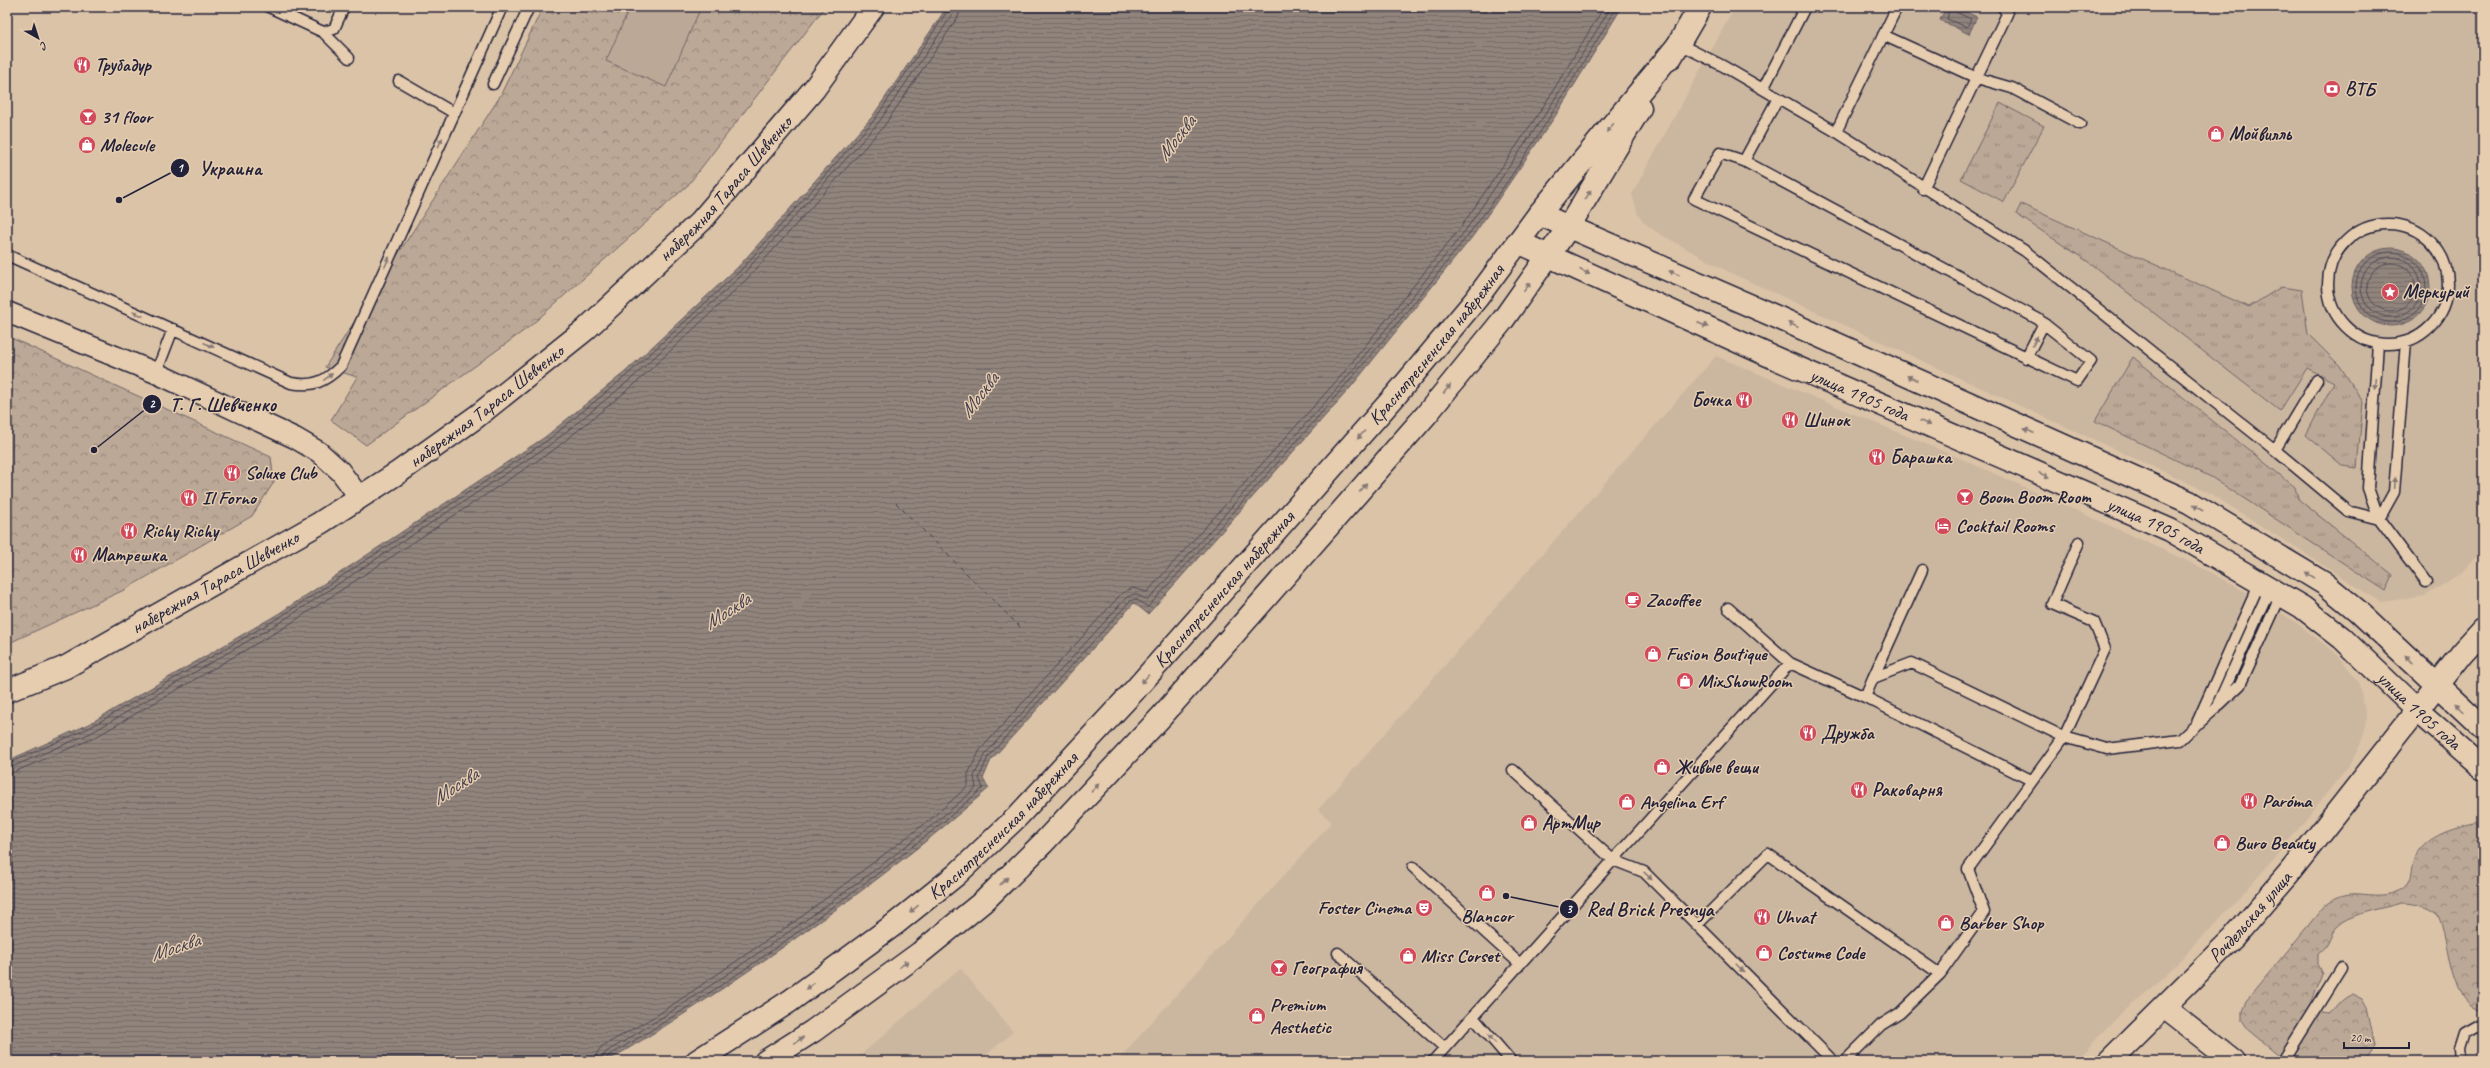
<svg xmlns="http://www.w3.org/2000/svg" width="2490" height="1068" viewBox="0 0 2490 1068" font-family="Caveat,sans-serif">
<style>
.built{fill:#cbb69f}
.grass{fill:url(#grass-tufts);stroke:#6f6568}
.forest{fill:url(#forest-crowns);stroke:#6f6568}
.garden{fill:#bca896;stroke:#6f6568}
.water{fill:url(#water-rules);stroke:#655d62}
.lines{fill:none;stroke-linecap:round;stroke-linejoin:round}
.shore{stroke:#4e4955;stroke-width:1}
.ferry{stroke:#433f4e;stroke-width:1;stroke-dasharray:5 4;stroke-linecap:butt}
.service-casing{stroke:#22223b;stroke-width:13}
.minor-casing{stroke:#22223b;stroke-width:23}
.tertiary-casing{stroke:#22223b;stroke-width:25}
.secondary-casing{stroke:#22223b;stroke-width:25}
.service{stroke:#e7cdaf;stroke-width:10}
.minor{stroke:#e7cdaf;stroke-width:20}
.tertiary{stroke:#e7cdaf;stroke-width:22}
.secondary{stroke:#e7cdaf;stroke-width:22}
.oneway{fill:#847875}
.labels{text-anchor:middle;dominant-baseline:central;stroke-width:3;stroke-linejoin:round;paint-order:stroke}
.poi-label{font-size:19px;font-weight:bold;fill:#22223b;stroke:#e7cdaf;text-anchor:start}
.street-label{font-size:19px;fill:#22223b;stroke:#e7cdaf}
.water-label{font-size:20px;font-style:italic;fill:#433f4e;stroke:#e7cdaf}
.leader{fill:none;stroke:#22223b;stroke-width:1.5}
.callout-dot{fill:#22223b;stroke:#e7cdaf;stroke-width:1.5}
.mark-label{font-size:12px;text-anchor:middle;font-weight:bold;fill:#fff}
.callout-label{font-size:20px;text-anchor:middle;font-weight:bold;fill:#22223b;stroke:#e7cdaf;stroke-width:3;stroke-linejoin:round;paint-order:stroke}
</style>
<defs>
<pattern id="grass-tufts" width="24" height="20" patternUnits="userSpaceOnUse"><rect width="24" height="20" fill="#bca896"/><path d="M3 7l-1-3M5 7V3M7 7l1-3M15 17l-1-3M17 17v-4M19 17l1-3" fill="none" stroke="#98887c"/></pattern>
<pattern id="forest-crowns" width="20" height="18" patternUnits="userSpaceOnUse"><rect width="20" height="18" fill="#bca896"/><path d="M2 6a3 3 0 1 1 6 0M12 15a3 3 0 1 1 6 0" fill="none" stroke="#98887c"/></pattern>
<pattern id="water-rules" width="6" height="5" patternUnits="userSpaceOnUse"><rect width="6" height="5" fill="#91847c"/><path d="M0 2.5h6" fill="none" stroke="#766c67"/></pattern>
</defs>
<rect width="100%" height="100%" fill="#dbc3a8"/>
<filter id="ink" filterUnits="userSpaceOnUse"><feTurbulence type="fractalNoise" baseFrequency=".025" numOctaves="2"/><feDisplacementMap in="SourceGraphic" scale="8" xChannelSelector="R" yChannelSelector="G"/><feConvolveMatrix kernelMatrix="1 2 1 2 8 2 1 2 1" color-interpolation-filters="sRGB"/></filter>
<g filter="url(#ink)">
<path class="built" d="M1735,7H2483V549L2461,573L2425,596L2381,602L2208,492L1731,273L1658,233L1643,222L1638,214L1632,194Z
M1716,356L1964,460L2144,541L2202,568L2264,602L2297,623L2340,657L2358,682L2366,714L2365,730L2360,746L2350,764L2280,852L2241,896L2153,988L2118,1016L2074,1061H1117L1332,822L1318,810Z
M960,968L1013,1032L979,1061H854Z"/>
<path class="grass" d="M2000,103L2044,126L2004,202L1961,179Z
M2021,204L2249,307L2281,287L2302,290L2308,334L2340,366L2363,402L2357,468L2343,466L2306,435L2334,382L2307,368L2280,411L2087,261L2016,214Z
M2133,357L2295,487L2298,499L2393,575L2386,591L2211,477L2095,421Z"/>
<path class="forest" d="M543,7H825L688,185L529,327L366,445L331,420L357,377L325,367L499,98Z
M7,336L271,457L274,482L252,516L124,590L7,644Z
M2479,822H2483V1009L2479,1010C2446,995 2451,945 2438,915C2427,906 2415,903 2401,903C2382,909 2351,912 2337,927C2329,934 2332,944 2318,954V964L2323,974C2320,985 2314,991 2312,1003L2318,1011L2328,1013C2337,1006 2341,998 2352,994L2362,999L2367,1008L2375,1046L2365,1061H2286L2248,1029L2242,1020V1010L2246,1001L2325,905C2352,883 2370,902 2396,892C2416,884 2408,870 2415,856C2428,833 2455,827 2479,822Z"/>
<path class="garden" d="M630,7H701L666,87L606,61Z"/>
<path class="water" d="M947,7H1622L1556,115L1473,236L1351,387L1148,614L1134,603L991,760L983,779L989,788C918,851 841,907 763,961C712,996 661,1030 607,1061H7V761L87,725L278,614L545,437L625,372L738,267L872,117Z
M1946,7H1955L1977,17L1969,34L1940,20Z
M2352 287a39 39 0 1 1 78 0a39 39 0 1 1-78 0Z"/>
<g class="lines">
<path class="shore" d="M1950,7L1947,19L1967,27L1971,19L1956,12L1954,7
M2356 287a35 35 0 1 1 70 0a35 35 0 1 1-70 0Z
M2361 287a30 30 0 1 1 60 0a30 30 0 1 1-60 0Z
M2367 287a24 24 0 1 1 48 0a24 24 0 1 1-48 0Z
M7,764L89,728L280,617L548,440L627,375L741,270L875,119L950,7
M7,769L91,733L282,621L551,444L631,379L744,273L879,122L953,14L955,7
M7,775L94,738L285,627L555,449L635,384L748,278L884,126L958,17L961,7
M595,1061L597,1053L601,1047L659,1014L801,917L931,819L968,786V774L980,750L1122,593L1133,588L1147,592L1340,377L1461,227L1543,107L1604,7
M601,1061L606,1052C660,1020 712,985 764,949C837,899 909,847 976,788L974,776L985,754L1127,597L1135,594L1148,600L1344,381L1465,231L1548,110L1611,7
M606,1061L608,1056C662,1025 713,991 764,956C839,903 914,849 983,788L979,778L988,757L1130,601L1136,599L1148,607C1258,485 1368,365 1468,235C1524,164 1570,84 1617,7"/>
<path class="ferry" d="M896,503L1021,628"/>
<defs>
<path id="service" d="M269,7L323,32L334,29L344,7
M323,32L349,58
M1883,35L1977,78L2012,88L2080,124
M1679,44L1723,66L1840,134L2025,251L2275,450L2348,511L2379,519
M399,81L454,113
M493,84L529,7
M1763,89L1805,7
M1836,132L1897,7
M1720,153L1744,161L2038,319L2091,361L2077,381L1694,199Z
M1744,161L1778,98
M1923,189L2007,14L2003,7
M2328 284a60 60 0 1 1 120 0a60 60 0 1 1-120 0Z
M7,255L291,383C313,387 325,382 341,366L502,7
M2378,344L2368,488L2379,519L2426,582
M2026,358L2044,323
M156,373L173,329
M2275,450L2317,380
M2379,519L2394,492L2406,342
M1728,608L1790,663L1865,697L1873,678L1912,663L2064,737L2105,649L2094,622L2052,604L2079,542
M1873,678L1922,570
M1865,697L2031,780
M2219,705L2240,685L2281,595
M2199,723L2216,708L2270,588
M1513,770L1613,860L1644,872L1833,1061
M1413,867L1520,964
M1697,925L1768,854L1940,974
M1338,953L1445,1048
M1473,1017L1511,1061
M1433,1061L1790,663
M1845,1061L1881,1025L1900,1013L1940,974L1984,912L1968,869L2064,737L2107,749L2180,740L2196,725L2260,582
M2283,1061L2341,968
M2461,1061L2460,1049L2465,1033L2483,1023"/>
<path id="minor" d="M7,312L156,373L295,438L319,452L340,471L360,498"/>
<g id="tertiary">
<path id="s1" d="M7,691L66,667L320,523L399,472L476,417L585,330L701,221L814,89L873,7"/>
<path d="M2164,1007L2233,1061"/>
<path id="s2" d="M2109,1061L2234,937L2289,873L2462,653L2483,630"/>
</g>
<g id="secondary">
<path d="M1671,57L1700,7"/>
<path d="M1539,214L1779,318L2189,502L2325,584L2358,611L2483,728"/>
<path id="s3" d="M1518,242L1768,355L2170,530L2302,607L2342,638L2418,711L2483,768"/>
<path id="s4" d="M697,1061L790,1001L895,924L956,875L1017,817L1133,692L1396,395L1477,298L1539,214L1679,44"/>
<path d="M766,1061L813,1031L920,953L984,901L1043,843L1161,717L1426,415L1503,320L1568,228L1640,108"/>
</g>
</defs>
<use href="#service" class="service-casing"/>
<use href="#minor" class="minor-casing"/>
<use href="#tertiary" class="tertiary-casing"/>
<use href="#secondary" class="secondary-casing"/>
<use href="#service" class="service"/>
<use href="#minor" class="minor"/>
<use href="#tertiary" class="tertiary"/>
<use href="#secondary" class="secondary"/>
</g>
<defs><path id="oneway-solid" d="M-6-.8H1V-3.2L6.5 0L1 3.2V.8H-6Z"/></defs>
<g class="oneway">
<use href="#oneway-solid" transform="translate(1610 128) rotate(129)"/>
<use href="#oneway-solid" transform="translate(440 143) rotate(-66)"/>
<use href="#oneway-solid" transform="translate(1588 195) rotate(-59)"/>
<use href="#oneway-solid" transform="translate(387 262) rotate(-66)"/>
<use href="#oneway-solid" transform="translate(1585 272) rotate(24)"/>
<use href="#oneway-solid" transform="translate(1674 273) rotate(-157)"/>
<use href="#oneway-solid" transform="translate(1527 287) rotate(-54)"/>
<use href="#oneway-solid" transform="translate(138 314) rotate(-156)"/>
<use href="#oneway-solid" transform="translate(1703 325) rotate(24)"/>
<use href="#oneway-solid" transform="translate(1793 325) rotate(-156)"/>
<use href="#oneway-solid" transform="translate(2035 341) rotate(-63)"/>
<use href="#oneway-solid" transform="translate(209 345) rotate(24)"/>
<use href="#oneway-solid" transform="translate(328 377) rotate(-37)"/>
<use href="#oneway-solid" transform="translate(1912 378) rotate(-156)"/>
<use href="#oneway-solid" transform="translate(2375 383) rotate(94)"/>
<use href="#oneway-solid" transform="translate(1447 389) rotate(-51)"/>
<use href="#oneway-solid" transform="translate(1925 423) rotate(24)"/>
<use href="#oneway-solid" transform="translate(2029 431) rotate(-156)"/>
<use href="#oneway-solid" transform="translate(1361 435) rotate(132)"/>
<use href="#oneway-solid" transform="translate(2044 475) rotate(24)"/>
<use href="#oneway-solid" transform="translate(2395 483) rotate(-86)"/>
<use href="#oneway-solid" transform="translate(1363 488) rotate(-49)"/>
<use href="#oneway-solid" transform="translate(2198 508) rotate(-150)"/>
<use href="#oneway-solid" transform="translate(2310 575) rotate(-148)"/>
<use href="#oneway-solid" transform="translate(2409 659) rotate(-137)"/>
<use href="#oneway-solid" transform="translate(1145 679) rotate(132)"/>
<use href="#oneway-solid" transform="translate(2460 707) rotate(-137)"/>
<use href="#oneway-solid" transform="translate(1095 788) rotate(-47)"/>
<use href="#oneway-solid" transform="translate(1648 876) rotate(43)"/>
<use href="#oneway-solid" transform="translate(1004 881) rotate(-44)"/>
<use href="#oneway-solid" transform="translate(914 909) rotate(141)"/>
<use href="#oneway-solid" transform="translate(904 964) rotate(-36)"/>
<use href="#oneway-solid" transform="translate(1740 968) rotate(45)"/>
<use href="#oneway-solid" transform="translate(810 986) rotate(144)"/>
<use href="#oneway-solid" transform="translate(1492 1039) rotate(-131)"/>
<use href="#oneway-solid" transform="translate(799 1040) rotate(-33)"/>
</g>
</g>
<defs>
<symbol id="restaurant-disc" viewBox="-11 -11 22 22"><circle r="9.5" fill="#d1495b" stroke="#e7cdaf"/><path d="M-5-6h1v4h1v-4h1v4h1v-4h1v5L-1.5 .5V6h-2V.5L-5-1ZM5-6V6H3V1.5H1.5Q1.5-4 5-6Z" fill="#fff"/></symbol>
<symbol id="bank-disc" viewBox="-11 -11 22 22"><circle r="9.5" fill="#d1495b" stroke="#e7cdaf"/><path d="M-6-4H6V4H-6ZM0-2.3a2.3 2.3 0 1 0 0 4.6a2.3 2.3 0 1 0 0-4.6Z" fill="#fff"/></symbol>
<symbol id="bar-disc" viewBox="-11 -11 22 22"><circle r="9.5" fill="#d1495b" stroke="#e7cdaf"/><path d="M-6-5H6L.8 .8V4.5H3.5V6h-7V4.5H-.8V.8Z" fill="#fff"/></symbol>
<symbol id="shop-disc" viewBox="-11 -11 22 22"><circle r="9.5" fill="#d1495b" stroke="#e7cdaf"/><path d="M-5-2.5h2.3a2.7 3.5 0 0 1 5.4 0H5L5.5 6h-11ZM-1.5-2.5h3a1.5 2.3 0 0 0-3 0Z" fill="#fff"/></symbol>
<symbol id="sight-disc" viewBox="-11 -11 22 22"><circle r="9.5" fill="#d1495b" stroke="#e7cdaf"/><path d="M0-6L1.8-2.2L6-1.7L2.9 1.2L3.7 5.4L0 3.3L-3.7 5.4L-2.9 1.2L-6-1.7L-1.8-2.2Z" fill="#fff"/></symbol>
<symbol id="hotel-disc" viewBox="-11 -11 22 22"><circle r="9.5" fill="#d1495b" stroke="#e7cdaf"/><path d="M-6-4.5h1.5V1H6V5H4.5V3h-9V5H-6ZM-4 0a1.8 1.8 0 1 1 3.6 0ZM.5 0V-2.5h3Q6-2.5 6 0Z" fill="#fff"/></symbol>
<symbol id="cafe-disc" viewBox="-11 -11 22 22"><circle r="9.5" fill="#d1495b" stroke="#e7cdaf"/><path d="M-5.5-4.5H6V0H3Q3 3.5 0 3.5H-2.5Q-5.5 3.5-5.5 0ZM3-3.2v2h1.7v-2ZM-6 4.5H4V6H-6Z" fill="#fff"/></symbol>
<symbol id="theatre-disc" viewBox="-11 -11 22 22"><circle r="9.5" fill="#d1495b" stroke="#e7cdaf"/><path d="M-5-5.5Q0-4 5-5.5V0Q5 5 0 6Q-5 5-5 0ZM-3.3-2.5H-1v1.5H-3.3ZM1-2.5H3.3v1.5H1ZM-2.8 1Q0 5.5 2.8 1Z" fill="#fff"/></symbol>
</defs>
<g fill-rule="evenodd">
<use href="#restaurant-disc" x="72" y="55" width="20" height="20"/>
<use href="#bank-disc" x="2322" y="79" width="20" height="20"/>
<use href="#bar-disc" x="78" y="107" width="20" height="20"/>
<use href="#shop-disc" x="2206" y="124" width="20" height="20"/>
<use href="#shop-disc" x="77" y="135" width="20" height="20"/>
<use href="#sight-disc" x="2380" y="282" width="20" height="20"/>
<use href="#restaurant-disc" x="1734" y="390" width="20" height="20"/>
<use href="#restaurant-disc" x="1780" y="410" width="20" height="20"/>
<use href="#restaurant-disc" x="1867" y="447" width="20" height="20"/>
<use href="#restaurant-disc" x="222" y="463" width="20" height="20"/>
<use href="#bar-disc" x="1955" y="487" width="20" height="20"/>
<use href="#restaurant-disc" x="179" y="488" width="20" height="20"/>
<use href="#hotel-disc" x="1933" y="516" width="20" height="20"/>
<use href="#restaurant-disc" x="119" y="521" width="20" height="20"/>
<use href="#restaurant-disc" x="69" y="545" width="20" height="20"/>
<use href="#cafe-disc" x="1623" y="590" width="20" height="20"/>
<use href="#shop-disc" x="1643" y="644" width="20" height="20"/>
<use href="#shop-disc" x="1675" y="671" width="20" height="20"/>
<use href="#restaurant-disc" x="1798" y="723" width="20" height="20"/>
<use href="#shop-disc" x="1652" y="757" width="20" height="20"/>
<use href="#restaurant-disc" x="1849" y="780" width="20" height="20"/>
<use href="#restaurant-disc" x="2239" y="791" width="20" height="20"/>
<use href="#shop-disc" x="1617" y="792" width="20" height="20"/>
<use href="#shop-disc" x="1519" y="813" width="20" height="20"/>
<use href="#shop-disc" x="2212" y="833" width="20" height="20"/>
<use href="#shop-disc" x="1477" y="883" width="20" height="20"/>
<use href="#theatre-disc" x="1414" y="898" width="20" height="20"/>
<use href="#restaurant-disc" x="1752" y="907" width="20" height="20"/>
<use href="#shop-disc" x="1936" y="913" width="20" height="20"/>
<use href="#shop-disc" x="1754" y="943" width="20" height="20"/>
<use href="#shop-disc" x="1398" y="946" width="20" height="20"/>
<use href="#bar-disc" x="1269" y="958" width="20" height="20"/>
<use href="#shop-disc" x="1247" y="1006" width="20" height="20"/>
</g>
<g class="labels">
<g class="poi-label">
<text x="95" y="65">Трубадур</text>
<text x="2345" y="89">ВТБ</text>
<text x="101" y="117">31 floor</text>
<text x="2229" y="134">Мойвилль</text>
<text x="100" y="145">Molecule</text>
<text x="2403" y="292">Меркурий</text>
<text x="1731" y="400" text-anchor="end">Бочка</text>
<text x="1803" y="420">Шинок</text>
<text x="1890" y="457">Барашка</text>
<text x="245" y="473">Soluxe Club</text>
<text x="1978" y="497">Boom Boom Room</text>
<text x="202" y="498">Il Forno</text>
<text x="1956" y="526">Cocktail Rooms</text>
<text x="142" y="531">Richy Richy</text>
<text x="92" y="555">Матрешка</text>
<text x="1646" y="600">Zacoffee</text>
<text x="1666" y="654">Fusion Boutique</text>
<text x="1698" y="681">MixShowRoom</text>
<text x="1821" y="733">Дружба</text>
<text x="1675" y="767">Живые вещи</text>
<text x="1872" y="790">Раковарня</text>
<text x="2262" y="801">Paróma</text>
<text x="1640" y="802">Angelina Erf</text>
<text x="1542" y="823">АртМир</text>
<text x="2235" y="843">Buro Beauty</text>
<text x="1411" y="908" text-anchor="end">Foster Cinema</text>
<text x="1487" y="916" text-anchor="middle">Blancor</text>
<text x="1775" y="917">Uhvat</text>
<text x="1959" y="923">Barber Shop</text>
<text x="1777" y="953">Costume Code</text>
<text x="1421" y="956">Miss Corset</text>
<text x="1292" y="968">География</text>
<text x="1270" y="1005">Premium<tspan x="1270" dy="22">Aesthetic</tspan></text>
</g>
<g class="street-label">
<text stroke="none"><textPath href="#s1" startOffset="883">набережная Тараса Шевченко</textPath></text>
<text stroke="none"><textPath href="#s4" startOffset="1035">Краснопресненская набережная</textPath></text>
<text stroke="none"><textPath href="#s3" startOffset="374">улица 1905 года</textPath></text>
<text stroke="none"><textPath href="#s1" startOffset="559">набережная Тараса Шевченко</textPath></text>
<text stroke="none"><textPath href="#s3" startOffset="698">улица 1905 года</textPath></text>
<text stroke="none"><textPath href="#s1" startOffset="235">набережная Тараса Шевченко</textPath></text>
<text stroke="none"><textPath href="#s4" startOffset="711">Краснопресненская набережная</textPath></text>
<text stroke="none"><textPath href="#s3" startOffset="1022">улица 1905 года</textPath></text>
<text stroke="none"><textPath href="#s4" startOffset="387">Краснопресненская набережная</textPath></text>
<text stroke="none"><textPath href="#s2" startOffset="202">Рочдельская улица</textPath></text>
</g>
<g class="water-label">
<text transform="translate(1176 138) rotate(-52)">Москва</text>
<text transform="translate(979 395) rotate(-52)">Москва</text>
<text transform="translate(727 611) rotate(-33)">Москва</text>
<text transform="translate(455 786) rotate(-33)">Москва</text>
<text transform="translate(175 947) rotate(-18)">Москва</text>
</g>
</g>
<path class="leader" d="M119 200L180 168M94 450L152 404M1506 896L1569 909"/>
<g class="callout-dot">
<circle cx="119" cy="200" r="4"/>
<circle cx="94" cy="450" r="4"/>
<circle cx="1506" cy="896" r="4"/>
<circle cx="180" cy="168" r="10"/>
<circle cx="152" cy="404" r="10"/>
<circle cx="1569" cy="909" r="10"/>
</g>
<g class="mark-label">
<text x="180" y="172">1</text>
<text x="152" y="408">2</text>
<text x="1569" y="913">3</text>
</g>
<g class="callout-label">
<text x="230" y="175">Украина</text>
<text x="223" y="411">Т. Г. Шевченко</text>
<text x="1650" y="916">Red Brick Presnya</text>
</g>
<rect width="2490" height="1068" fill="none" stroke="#e7cdaf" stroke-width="24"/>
<rect x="12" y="12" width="2466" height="1044" fill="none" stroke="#22223b" stroke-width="1.5" filter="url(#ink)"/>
<g transform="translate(38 38) rotate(141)" stroke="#e7cdaf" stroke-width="3" paint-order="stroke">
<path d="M0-3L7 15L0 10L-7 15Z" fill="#22223b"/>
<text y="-6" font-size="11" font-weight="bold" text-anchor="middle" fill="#22223b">С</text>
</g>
<path d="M2344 1042v6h65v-6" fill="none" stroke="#22223b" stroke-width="2"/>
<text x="2350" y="1042" font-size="12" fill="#22223b" stroke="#e7cdaf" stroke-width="3" paint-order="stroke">20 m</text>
</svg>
